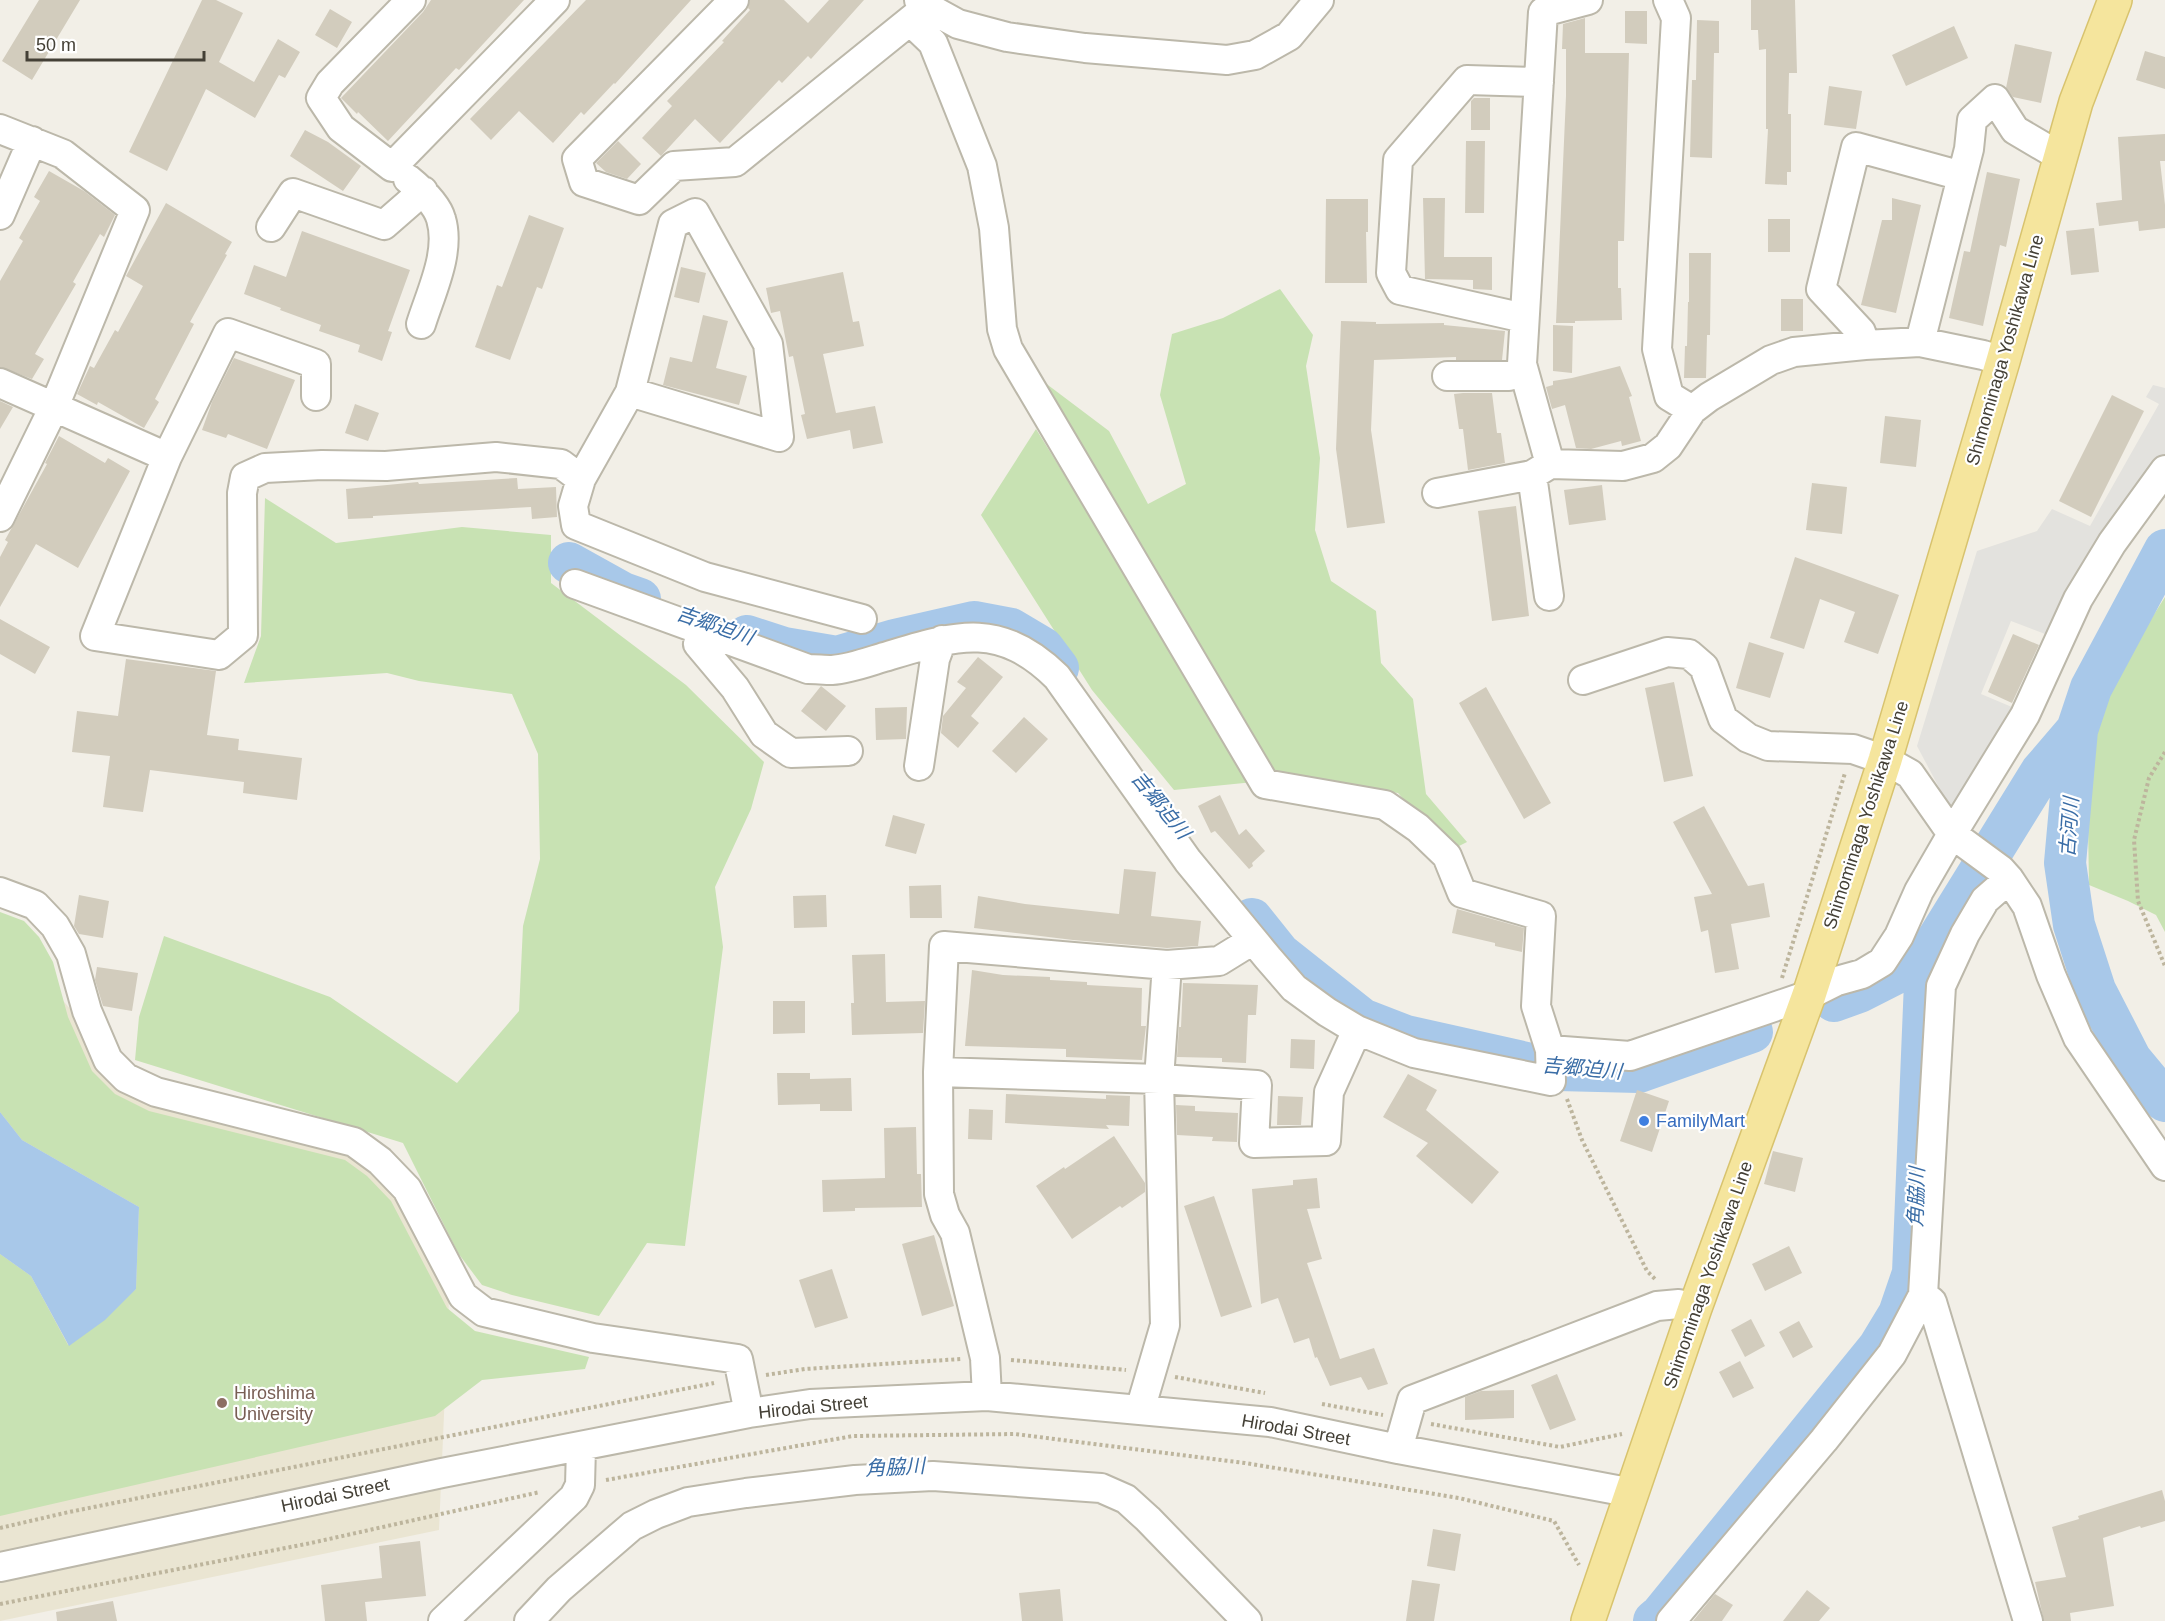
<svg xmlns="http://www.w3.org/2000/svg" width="2165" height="1621" viewBox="0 0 2165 1621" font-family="Helvetica,'Noto Sans JP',sans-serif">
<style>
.education{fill:#eae5d2}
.green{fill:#c8e2b3}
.parking{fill:#e3e2de}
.water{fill:#a8c8e9}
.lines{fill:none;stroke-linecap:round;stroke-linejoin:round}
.river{stroke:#a8c8e9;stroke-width:42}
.building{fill:#d2ccbd}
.minor-casing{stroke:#bcb8aa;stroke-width:32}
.major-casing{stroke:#d8c36e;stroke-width:36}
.path{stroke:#bdb59d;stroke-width:4;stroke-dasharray:3 3;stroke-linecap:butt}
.minor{stroke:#fff;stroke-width:28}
.major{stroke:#f5e59d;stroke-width:33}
.shop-dot{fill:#3f7fe0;stroke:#fff;stroke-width:2}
.education-dot{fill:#8d6e63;stroke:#fff;stroke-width:2}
.labels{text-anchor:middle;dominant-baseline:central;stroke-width:4.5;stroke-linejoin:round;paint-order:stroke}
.street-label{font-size:18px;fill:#444036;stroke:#fff}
.shop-label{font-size:18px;fill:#366cbe;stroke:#fff;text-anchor:start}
.education-label{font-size:18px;fill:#785e54;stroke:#fff;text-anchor:start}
.water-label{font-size:20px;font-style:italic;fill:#3a6da6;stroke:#fff}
</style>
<rect width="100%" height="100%" fill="#f2efe7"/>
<path class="education" d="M0,944L30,963L101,1044L190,1106L318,1139L385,1178L450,1276L439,1530L0,1621Z"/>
<path class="green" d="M1280,289L1313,335L1306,366L1320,458L1315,530L1331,581L1376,611L1381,663L1413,699L1426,794L1467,842L1449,851L1398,793L1351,787L1273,772L1036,376L1109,431L1148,504L1186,484L1160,395L1172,334L1223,318Z
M1036,429L1254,782L1174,790L1092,690L981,515Z
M265,498L336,543L462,527L551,535V583L686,685L764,762L751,809L715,887L723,947L685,1246L647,1243L599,1316L512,1295L482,1285L458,1253L403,1143L135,1060L139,1017L164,936L330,997L457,1083L519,1011L523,926L540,859L538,754L512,694L419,681L387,673L244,683L261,636Z
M2165,597V932L2156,915L2128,901L2089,885L2088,825L2093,746L2106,690Z
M0,912L24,921L39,937L53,962L68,1017L92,1071L115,1094L149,1111L345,1160L367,1176L391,1201L447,1308L475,1331L589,1357L585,1369L482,1380L435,1416L0,1516V1254L31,1276L68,1345L136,1289L139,1207L22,1140L0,1112Z"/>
<path class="parking" d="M2153,385L2165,388V460L2053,637L2011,621L1981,694L2019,710L1952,812L1917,746L1977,551L2037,531L2052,509L2090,526L2159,404L2146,397Z"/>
<path class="water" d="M0,1112L22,1140L139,1207L136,1289L105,1320L69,1346L31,1276L0,1254Z"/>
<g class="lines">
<path class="river" d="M2165,550L2091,688L2077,730L2065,863L2074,925L2095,990L2131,1060L2165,1101
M569,563L623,593L640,599
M747,636L784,648L837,657L895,640L974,622L1011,629L1043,648L1058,668
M1252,919L1280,954L1362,1019L1406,1036L1558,1070L1639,1072L1752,1032
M1834,1001L1859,992L1926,958
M1654,1621L1661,1615L1879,1347L1899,1314L1913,1273L1926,958L2041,772L2077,730"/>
</g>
<path class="building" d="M39,0H80L32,80L2,61Z
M202,0H216L243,13L219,62L254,82L278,39L300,52L285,78L279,75L255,118L206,89L167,171L129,152Z
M431,0H524L459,70L456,68L388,141L358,112L357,114L341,98L423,12Z
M586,0H691L615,84L614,83L584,115L581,112L553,143L519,111L491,140L470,119Z
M750,0H784L808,23L829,0H864L811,59L808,56L782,83L779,80L720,143L695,119L661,156L642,138L672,106L667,101L724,42L722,41L750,10L748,8Z
M1751,0H1795L1797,73H1789L1788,114H1791V172H1787V185L1765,184L1768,129H1766V49L1759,50L1758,30H1751Z
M330,9L352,22L337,48L315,35Z
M1625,11H1647V44L1625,43Z
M1585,18V53H1629L1624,241H1618V288H1621L1622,320L1575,321V323H1556L1566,96V49H1562L1563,24Z
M1697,20L1719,21V53H1714L1712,158L1690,157L1692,80H1696Z
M1954,26L1968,58L1906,86L1892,55Z
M2015,44L2052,52L2041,103L2013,97L2006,88Z
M2145,51L2165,57V89L2136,80Z
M1829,86L1862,91L1856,129L1824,125Z
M1474,98H1490V130H1471V101Z
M305,130L328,142L361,166L343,191L290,156Z
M2165,134V161H2160L2165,205V228L2139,231L2138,221L2099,226L2096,203L2122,200L2118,137Z
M618,141L641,164L627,179L606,172L596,163Z
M1466,141H1485L1484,213H1465Z
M49,171L84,191L115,215L104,237L100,234L73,282L76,284L35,354L44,359L32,379L0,367V281L23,241L19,238L40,201L34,197Z
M1987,172L2020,179L2006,247L2000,245L1983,326L1949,318L1964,251L1970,252Z
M1423,198H1445L1444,257H1492V290L1473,289V280L1425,279Z
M1892,198L1921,205L1896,313L1861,305L1882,220H1892Z
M1326,199H1368V232H1366L1367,283H1325Z
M166,203L232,242L225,254L227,255L190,322L194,324L155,399L159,402L144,428L98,402L97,405L77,394L90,366L94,368L115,330L118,332L143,286L126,276Z
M529,215L564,228L542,289L537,287L510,360L475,347L497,285L502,287Z
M1768,219H1790V252H1768Z
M2094,228L2099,272L2071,275L2066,231Z
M302,231L410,270L388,331L392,332L382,361L358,352L360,345L319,331L321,325L280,310L281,308L244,294L254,265L286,277Z
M1689,253H1711L1710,335H1707L1706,378H1684L1685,346H1687L1688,302H1689Z
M681,267L706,273L699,303L674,297Z
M843,272L853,322L859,321L864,346L823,354L836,413L875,406L883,443L853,449L850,430L807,439L801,415L805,414L793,356L789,357L780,311L771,313L766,288Z
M1781,299H1803V331H1781Z
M703,315L728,321L716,368L747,376L739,405L663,385L670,357L692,362Z
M1341,321L1376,322V324L1444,323V325L1505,331L1502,360H1456V357L1374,360L1371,430L1385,523L1347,528L1336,449Z
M1553,325L1573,326L1572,373L1553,371Z
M234,358L295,380L267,449L228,434L226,438L202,430L212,402Z
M1620,366L1632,396L1629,397L1641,441L1622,446L1621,441L1591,449L1576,448L1565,405L1552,409L1546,387L1553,385V381L1572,378Z
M1463,393H1492L1497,433H1501L1505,463L1468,470L1463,429H1459L1454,394Z
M2112,395L2144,411L2091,517L2059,501Z
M0,401L13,407L0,429Z
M355,404L379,413L368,441L345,433Z
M1885,416L1921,420L1916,467L1880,463Z
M59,436L105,463L108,458L130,471L78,568L36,544L0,607V557L8,542L5,540L47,464L45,463Z
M517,478L518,489L556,487L557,517L532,519L531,507L373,516V518L348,519L346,489L418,482L419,484Z
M1812,483L1847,487L1842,534L1806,530Z
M1602,485L1606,520L1569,525L1564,490Z
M1516,506L1529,616L1492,621L1478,511Z
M1795,557L1899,595L1878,654L1844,642L1855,612L1820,599L1804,649L1770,638Z
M0,619L50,647L35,674L0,654Z
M2013,634L2039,645L2012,703L1988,692Z
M1749,642L1784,653L1770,698L1736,688Z
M978,657L1003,677L971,716L979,723L958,748L941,733L943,716L966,688L957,682Z
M126,659L216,671L207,735L239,739L238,750L302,758L297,800L243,793L244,782L150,770L143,812L103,807L110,756L72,752L77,711L118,716Z
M1674,682L1693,776L1664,782L1645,688Z
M821,686L846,706L826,731L801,711Z
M1486,687L1551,803L1524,819L1459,703Z
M907,707L906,739L876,740L875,708Z
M1024,717L1048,739L1016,773L992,751Z
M1220,795L1239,835L1246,829L1265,851L1252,863L1253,866L1249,869L1215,831L1211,833L1198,806Z
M1704,806L1748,886L1764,883L1770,917L1731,924L1739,969L1715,973L1708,930L1701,932L1694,897L1712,894L1673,822Z
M893,815L925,824L916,854L885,846Z
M1124,869L1156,872L1151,916L1201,921L1198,946L1167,948L1073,940L974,928L978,896L1025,904L1119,914Z
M941,885L942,918H910L909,886Z
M79,895L109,901L103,938L79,934L74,926Z
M826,895L827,927L794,928L793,896Z
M1457,909L1524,928L1522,952L1495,946V943L1452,933Z
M885,954L886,1002L925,1001L923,1033L852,1035L851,1003H854L852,955Z
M97,967L138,973L132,1011L103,1006L95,980Z
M972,970L1003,975L1050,977V980L1087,982V985L1142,988L1141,1026H1146L1142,1060L1066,1057V1049L965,1046Z
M1183,983L1258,985L1256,1015H1248L1246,1063L1222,1062V1058L1177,1057L1179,1027H1181Z
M773,1001H805V1033L773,1034Z
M1291,1039L1315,1040L1314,1069L1290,1068Z
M777,1073H810V1079L851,1078L852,1111H820V1104L778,1105Z
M1408,1074L1437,1090L1426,1110L1499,1172L1472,1204L1416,1156L1428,1143L1383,1117Z
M1637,1090L1669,1101L1652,1152L1620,1141Z
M1006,1094L1106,1099V1095L1130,1096L1129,1126L1106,1125L1109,1129L1005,1123Z
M1278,1096L1303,1097L1301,1125H1277Z
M1176,1105L1195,1106V1111L1238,1113L1237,1142L1212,1141L1213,1137L1177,1135Z
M969,1109L993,1110L992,1140L968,1139Z
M916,1127L917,1174H921L922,1207L855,1208V1211L823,1212L822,1180L885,1178L884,1128Z
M1114,1136L1145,1183V1192L1122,1208L1120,1206L1072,1239L1036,1186L1064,1167L1065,1169Z
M1773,1151L1803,1158L1795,1192L1764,1184Z
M1317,1178L1320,1208L1307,1209L1322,1259L1307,1263L1340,1359L1374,1348L1388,1384L1368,1390L1361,1377L1330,1386L1317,1357L1315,1358L1309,1338L1294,1343L1278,1298L1261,1304L1252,1189L1293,1185V1180Z
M1214,1196L1252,1307L1221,1317L1184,1206Z
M934,1235L954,1306L922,1316L902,1244Z
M1789,1246L1802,1273L1765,1291L1752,1264Z
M832,1269L848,1318L815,1328L799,1280Z
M1751,1319L1765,1346L1745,1357L1731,1330Z
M1799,1321L1813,1347L1793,1358L1779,1332Z
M1740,1361L1754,1388L1733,1398L1719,1372Z
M1557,1374L1576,1420L1550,1430L1531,1385Z
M1514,1390V1418L1465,1420V1397L1481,1391Z
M2162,1490L2165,1501V1521L2141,1528L2140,1526L2103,1538L2114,1606L2070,1613L2071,1621H2044L2035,1582L2066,1577L2052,1527L2079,1519L2078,1516Z
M1433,1529L1461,1534L1455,1571L1427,1566Z
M420,1541L426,1596L365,1602L367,1621H325L321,1585L382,1578L379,1546Z
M1412,1580L1440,1584L1434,1621H1406Z
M1060,1589L1063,1621H1022L1019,1593Z
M1807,1590L1830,1608L1819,1621H1783Z
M1715,1594L1733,1605L1722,1621H1693Z
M113,1601L117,1621H57L56,1612Z"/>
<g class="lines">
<defs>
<path id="minor" d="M411,0L330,83L321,98L341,128L392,167L555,0
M734,0L577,159L584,182L639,200L674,166L735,162L927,7
M919,0L927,7L958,24L1007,37L1085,48L1227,60L1255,55L1289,36L1319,0
M1668,0L1676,18L1657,349L1669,396L1692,410
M910,21L933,43L982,166L994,228L1002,329L1008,349L1265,784L1385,805L1418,828L1447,856L1462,893L1541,916L1536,1006L1550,1050
M0,129L63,154L135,210L54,407L0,517
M408,179C419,188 437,204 441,219C451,252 431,292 421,324
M0,215L32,141
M271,227L293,193L384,225L423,191
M1524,318L1400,290L1391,273L1398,160L1467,80L1539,82
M1920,342L1969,149L1972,120L1995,99L2015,130L2061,157
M1865,345L1861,332L1821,289L1856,147L1962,176
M1447,376H1509L1524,371
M0,383L167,457L95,636L219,655L243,635L242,493L245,477L265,468L322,465L386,466L496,457L561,464L581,479L630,392L673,224L695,213L768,344L779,437L630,392
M167,457L228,333L316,364V396
M1550,464L1522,364L1543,12L1588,0
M1532,475L1549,596
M581,479L573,506L576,525L705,577L862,619
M1437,493L1532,475L1550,464L1623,466L1653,458L1668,446L1692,410L1709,397L1771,360L1794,352L1865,345L1920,342L1983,355L2003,361
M575,584L808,669C816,669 824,670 832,670C848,669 865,663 881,658C952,637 997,618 1057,677L1188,861L1268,958L1294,988L1327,1012L1357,1030L1414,1053L1551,1081L1550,1050L1630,1056L1809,995L1837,981L1862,974L1882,962L1899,936L1919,891L1952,834L2025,715L2078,599L2112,543L2165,470
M703,630L698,644L735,688L764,734L791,753L848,751
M1583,680L1667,652L1689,654L1704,667L1723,719L1748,738L1768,746L1853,749L1885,760L1910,774L1952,834L2001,870L2009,879L2027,906L2051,975L2078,1038L2165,1166
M919,766L935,659L942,640
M0,892L35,905L55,926L71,954L87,1011L108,1060L126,1078L156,1092L354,1142L380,1161L407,1189L463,1296L484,1312L593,1338L738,1359L749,1413
M1253,940L1219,961L1167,965L944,946L938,1072L1159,1079L1257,1085L1254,1143L1326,1141L1329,1092L1357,1030
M938,1072L939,1194L945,1215L955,1233L985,1358L987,1396
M1923,1295L1932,1302L2028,1621
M1140,1410L1165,1325L1159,1079L1167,965
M1398,1449L1412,1400L1657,1306L1679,1304L1695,1308
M0,1567L442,1473L749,1413L810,1404L987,1396L1270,1422L1398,1449L1633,1493
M443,1621L574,1497L580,1485L581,1447
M529,1621L559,1589L632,1526L656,1514L688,1502L746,1493L855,1480L933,1476L1101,1488L1126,1499L1148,1519L1247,1621
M1671,1621L1824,1440L1892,1354L1923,1295L1941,986L1965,934L1985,900L2009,879"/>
<path id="major" d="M1588,1621L1695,1308L1809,995L1885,760L2003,361L2076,102L2115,0"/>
</defs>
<use href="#minor" class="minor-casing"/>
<use href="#major" class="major-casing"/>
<path class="path" d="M2165,752L2149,778L2134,840L2138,901L2165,966
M1782,978L1845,773
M1567,1099L1582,1140L1647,1271L1656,1280
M1011,1360L1126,1370
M766,1375L805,1369L961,1359
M1175,1377L1265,1393
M1322,1404L1383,1415
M1431,1424L1560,1447L1622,1434
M606,1480L853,1436L1015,1434L1245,1463L1459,1498L1554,1521L1579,1565
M0,1528L69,1512L714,1383
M0,1604L311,1543L540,1492"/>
<use href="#minor" class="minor"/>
<use href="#major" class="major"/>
</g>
<circle class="shop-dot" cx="1644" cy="1121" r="6"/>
<circle class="education-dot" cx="222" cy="1403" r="6"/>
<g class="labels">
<g class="street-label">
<text transform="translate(2005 350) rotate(-74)">Shimominaga Yoshikawa Line</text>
<text transform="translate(1866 815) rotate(-72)">Shimominaga Yoshikawa Line</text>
<text transform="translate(1708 1275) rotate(-71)">Shimominaga Yoshikawa Line</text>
<text transform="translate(813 1407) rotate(-6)">Hirodai Street</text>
<text transform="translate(1296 1430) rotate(10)">Hirodai Street</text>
<text transform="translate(335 1495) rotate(-12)">Hirodai Street</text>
</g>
<g class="shop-label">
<text x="1656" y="1121">FamilyMart</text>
</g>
<g class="education-label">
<text x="234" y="1393">Hiroshima<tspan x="234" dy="21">University</tspan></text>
</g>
<g class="water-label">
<text transform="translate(715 625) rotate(19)">吉郷迫川</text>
<text transform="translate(1161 805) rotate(51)">吉郷迫川</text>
<text transform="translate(2069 827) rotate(-86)">古河川</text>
<text transform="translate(1582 1068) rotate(5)">吉郷迫川</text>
<text transform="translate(1916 1197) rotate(-88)">角脇川</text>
<text transform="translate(895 1467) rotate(-3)">角脇川</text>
</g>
</g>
<path d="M27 51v9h177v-9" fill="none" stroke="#444036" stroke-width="3"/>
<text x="36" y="51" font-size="18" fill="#444036" stroke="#ffffff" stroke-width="4.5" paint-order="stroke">50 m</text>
</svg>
